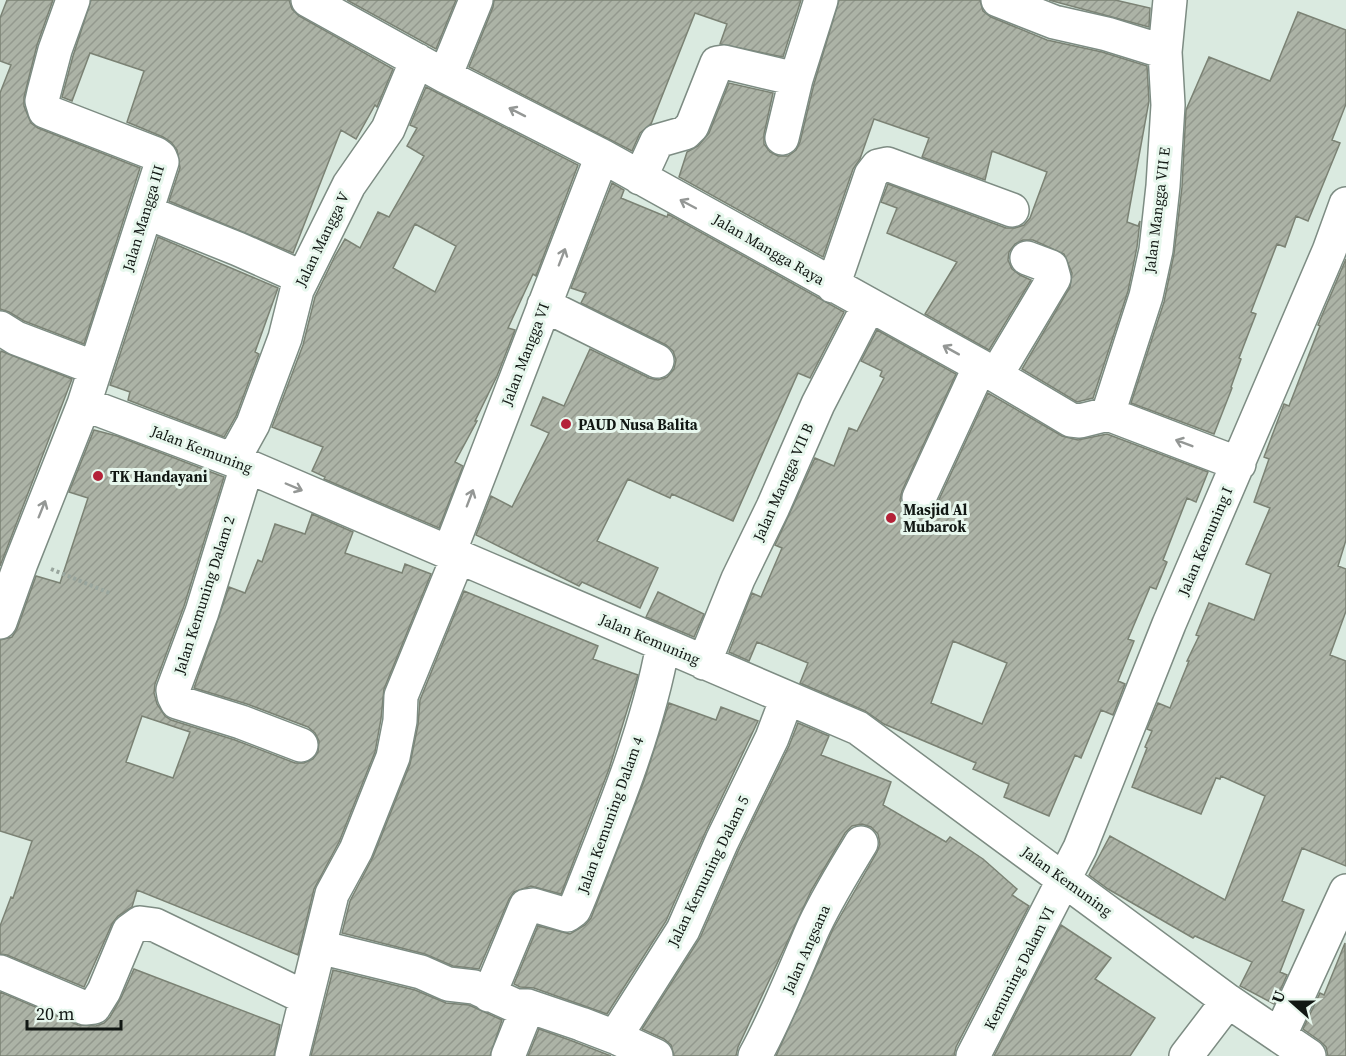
<svg xmlns="http://www.w3.org/2000/svg" width="1346" height="1056" viewBox="0 0 1346 1056" font-family="'Source Serif 4',serif">
<style>
.building{fill:url(#building-hatch);stroke:#7b8274;stroke-width:1.5;fill-rule:evenodd}
.lines{fill:none;stroke-linecap:round;stroke-linejoin:round}
.minor-casing{stroke:#7d8c83;stroke-width:36}
.path{stroke:#99a69e;stroke-width:4;stroke-dasharray:3 3;stroke-linecap:butt}
.minor{stroke:#fff;stroke-width:33}
.oneway{stroke:#949795}
.poi-dot{fill:#b42238;stroke:#e7f7ed;stroke-width:2}
.labels{text-anchor:middle;dominant-baseline:central;stroke-width:6;stroke-linejoin:round;paint-order:stroke}
.street-label{font-size:15px;fill:#111713;stroke:#e7f7ed}
.poi-label{font-size:15px;font-weight:bold;fill:#111713;stroke:#e7f7ed;text-anchor:start}
</style>
<defs>
<pattern id="building-hatch" width="6" height="6" patternUnits="userSpaceOnUse" patternTransform="scale(1.5)"><rect width="6" height="6" fill="#acb3a6"/><path d="M-1 1l2-2M0 6l6-6M5 7l2-2" fill="none" stroke="#93998e"/></pattern>
</defs>
<rect width="100%" height="100%" fill="#daeae0"/>
<path class="building" d="M7,0H53L37,45L24,97V106L31,123L38,128L140,168L84,344L24,321L9,312L0,309V93L11,65L0,61V18Z
M91,0H289L292,9L299,16L393,69L377,107L375,105L356,139L341,130L293,253L169,201L180,168L177,150L171,142L163,137L127,122L144,71L90,53L72,101L62,97L73,56Z
M347,0H456L436,49Z
M494,0H801L783,57L720,44L727,24L695,13L651,124L640,133L632,151L469,67L493,7Z
M839,0H980L983,11L991,17L1047,40L1102,52L1147,66L1149,101L1127,222L1138,226L1140,221L1137,247L1128,291L1093,398L1077,402L1022,369L1070,287L1072,273L1064,254L1033,240H1023L1015,244L1009,252L1008,260L1012,269L1020,275L1031,280L989,350L925,314L957,262L887,233L897,208L881,202L888,184L1006,228H1015L1024,225L1030,218L1047,172L992,151L985,180L922,157L929,138L874,119L860,159L853,169L823,257L679,177L687,152L698,146L709,133L729,83L773,93L764,134V144L770,152L778,156H788L796,150L800,142L814,84Z
M1049,0H1115L1150,8L1149,27Z
M1298,12L1346,30V104L1332,140L1340,143L1308,221L1296,216L1285,247L1277,244L1251,312L1256,314L1239,358L1241,359L1231,387L1232,388L1214,434L1131,403L1164,302L1174,254L1182,187L1186,110L1209,57L1270,81Z
M426,87L578,165L536,276L533,274L508,328L515,330L497,376L475,421H477L455,462L463,466L439,528L324,479L325,477L312,471L323,447L272,427L303,345L315,297L335,256L345,239L360,248L378,212L389,217L424,156L407,146L417,128L410,125ZM415,224L456,246L435,292L393,268Z
M612,183L624,190L621,198L667,217L668,214L844,312L810,378L798,373L733,521L672,494L670,498L628,479L597,541L658,568L640,608L582,582L579,586L476,535L491,496L512,507L549,433L531,425L543,397L564,406L590,349L649,378L658,380L667,377L674,369L676,360L673,351L666,345L581,303L586,293L571,288Z
M158,237L278,288L255,352L259,354L236,416L224,437L128,400L130,392L110,385Z
M1346,259V540L1338,566L1346,569V611L1330,655L1346,661V866L1302,848L1282,901L1304,910L1280,972L1287,975L1274,1004L1240,986L1252,962L1195,936L1193,938L1108,889L1089,875L1110,836L1225,900L1265,796L1221,776L1220,779L1216,778L1201,814L1132,787L1147,748L1145,747L1152,731L1147,729L1158,703L1170,708L1189,661H1187L1199,636L1196,635L1209,603L1254,620L1271,574L1246,564L1270,508L1254,502L1269,459L1264,457L1284,404L1289,406L1320,326L1318,325Z
M877,330L956,374L902,491L900,500L903,508L912,515L920,517L929,514L936,506L988,393L1062,436L1078,440L1107,434L1208,472L1196,502L1187,498L1163,560L1167,562L1156,589L1150,587L1128,639L1134,641L1118,681L1125,684L1113,715L1101,710L1081,758L1075,755L1049,816L1004,797L1009,784L973,769L976,763L884,724L865,711L800,683L808,663L757,642L749,661L729,652L752,593L761,597L782,548L775,545L815,458L834,466L849,428L857,431L884,378L880,376L882,371L861,361ZM953,641L1007,663L982,724L931,703Z
M1,351L72,379L0,566V354Z
M94,430L117,436L224,477L184,606L155,684L154,693L157,704L165,716L171,720L235,740L295,763H304L313,759L318,752L319,741L315,733L308,727L247,704L194,688L229,587L245,593L258,560L262,562L275,524L305,534L312,514L353,532L345,553L402,573L405,564L431,574L384,689L381,719L375,752L339,842L314,889L298,955L137,890L132,907L118,916L112,924L84,987L7,955L0,954V926L11,897L13,898L32,841L0,831V640L12,637L17,629L36,576L60,583L88,498L69,492ZM142,716L190,732L173,778L126,762Z
M464,591L598,646L593,659L638,675L609,769L561,894L531,886L514,892L509,899L479,969L453,966L425,954L342,933L350,901L373,857L410,764L418,725L420,700Z
M658,592L704,614L694,637L646,617Z
M669,703L716,720L721,707L758,721L705,833L666,921L607,1014L534,988L520,987L514,984L538,926L570,934L585,925L591,918L644,781Z
M798,723L829,736L821,755L891,782L883,805L946,842L950,837L983,859L1017,889L1012,895L1029,906L956,1047L954,1056H776L833,929L877,852L880,844L878,834L871,827L862,824L852,826L845,833L812,889L738,1047L736,1056H674L671,1045L664,1039L642,1029L700,938L739,849L789,746Z
M1061,925L1111,958L1095,979L1155,1018L1130,1056H994Z
M1345,943L1346,1056H1328L1326,1047L1320,1041L1303,1029L1320,993L1324,995Z
M134,969L280,1025L274,1056H0V992L78,1025L96,1026L104,1023L110,1017L121,998Z
M333,970L415,990L446,1003L469,1005L502,1020L490,1056H311Z
M539,1029L575,1042L611,1056H528Z"/>
<g class="lines">
<defs>
<path id="minor" d="M308,0L445,76L602,156L980,366L1071,420L1080,421L1108,414L1239,464
M998,0L1054,22L1107,34L1165,52
M445,76L476,0
M782,138L796,79L821,0
M640,178L657,141L685,133L692,126L717,63L724,62L796,79
M146,212L238,249L303,278
M833,286L871,175L878,166L887,164L1012,210
M544,305L657,361
M0,328L16,338L95,368
M996,375L1054,278L1051,267L1027,258
M84,404L233,460L858,728L1228,1001L1309,1056
M1108,414L1146,296L1156,250L1163,186L1168,105L1165,52L1170,0
M233,460L253,424L285,338L297,290L349,185L388,129L417,60
M247,466L202,612L173,690L174,696L177,702L241,722L301,745
M919,498L980,366
M449,553L602,156
M0,622L21,563L84,404L162,162L160,157L156,154L45,111L42,101L44,92L55,50L73,0
M704,663L738,579L773,507L818,404L869,305
M319,947L421,972L448,984L474,987L516,1006H528L581,1024L615,1037L656,1056
M0,972L85,1008L94,1007L104,991L129,931L140,923L155,925L306,998
M489,995L526,906L533,905L567,915L574,910L578,901C611,818 647,733 663,645
M1280,1035L1346,891
M615,1037L683,930L722,841L772,738L787,698
M292,1056L332,894L356,850L393,757L400,721L401,696L458,557
M508,1056L528,1006
M755,1056C777,1016 793,975 811,933C825,901 843,873 861,843
M973,1056L1080,848L1169,624L1329,251L1346,204
M1186,1056L1228,1001"/>
</defs>
<use href="#minor" class="minor-casing"/>
<path class="path" d="M51,569L112,594"/>
<use href="#minor" class="minor"/>
</g>
<defs><path id="oneway-shaft" d="M-6 0H5M1.5-3L5.5 0L1.5 3" fill="none" stroke-width="1.6" stroke-linecap="round" stroke-linejoin="round" transform="scale(1.5)"/></defs>
<g class="oneway">
<use href="#oneway-shaft" transform="translate(517 112) rotate(-153)"/>
<use href="#oneway-shaft" transform="translate(688 204) rotate(-152)"/>
<use href="#oneway-shaft" transform="translate(562 257) rotate(-69)"/>
<use href="#oneway-shaft" transform="translate(951 350) rotate(-151)"/>
<use href="#oneway-shaft" transform="translate(1184 443) rotate(-159)"/>
<use href="#oneway-shaft" transform="translate(294 487) rotate(23)"/>
<use href="#oneway-shaft" transform="translate(470 498) rotate(-69)"/>
<use href="#oneway-shaft" transform="translate(42 509) rotate(-68)"/>
</g>
<g class="poi-dot">
<circle cx="566" cy="424" r="6"/>
<circle cx="98" cy="476" r="6"/>
<circle cx="891" cy="518" r="6"/>
</g>
<g class="labels">
<g class="street-label">
<text transform="translate(1157 210) rotate(-83)">Jalan Mangga VII E</text>
<text transform="translate(143 218) rotate(-73)">Jalan Mangga III</text>
<text transform="translate(322 239) rotate(-64)">Jalan Mangga V</text>
<text transform="translate(769 249) rotate(30)">Jalan Mangga Raya</text>
<text transform="translate(525 354) rotate(-69)">Jalan Mangga VI</text>
<text transform="translate(202 449) rotate(21)">Jalan Kemuning</text>
<text transform="translate(783 482) rotate(-66)">Jalan Mangga VII B</text>
<text transform="translate(1205 541) rotate(-67)">Jalan Kemuning I</text>
<text transform="translate(204 595) rotate(-72)">Jalan Kemuning Dalam 2</text>
<text transform="translate(650 639) rotate(23)">Jalan Kemuning</text>
<text transform="translate(610 815) rotate(-70)">Jalan Kemuning Dalam 4</text>
<text transform="translate(708 871) rotate(-64)">Jalan Kemuning Dalam 5</text>
<text transform="translate(1067 881) rotate(36)">Jalan Kemuning</text>
<text transform="translate(806 949) rotate(-66)">Jalan Angsana</text>
<text transform="translate(1019 968) rotate(-63)">Kemuning Dalam VI</text>
</g>
<g class="poi-label">
<text x="578" y="424">PAUD Nusa Balita</text>
<text x="110" y="476">TK Handayani</text>
<text x="903" y="509">Masjid Al<tspan x="903" dy="17">Mubarok</tspan></text>
</g>
</g>
<g transform="translate(1292 1002) rotate(291)" stroke="#e7f7ed" stroke-width="4.5" paint-order="stroke">
<path d="M0-4.5L10 22L0 15L-10 22Z" fill="#111713"/>
<text y="-9" font-size="16" font-weight="bold" text-anchor="middle" fill="#111713">U</text>
</g>
<path d="M27 1020v9h94v-9" fill="none" stroke="#111713" stroke-width="3"/>
<text x="36" y="1020" font-size="18" fill="#111713" stroke="#e7f7ed" stroke-width="4.5" paint-order="stroke">20 m</text>
</svg>
